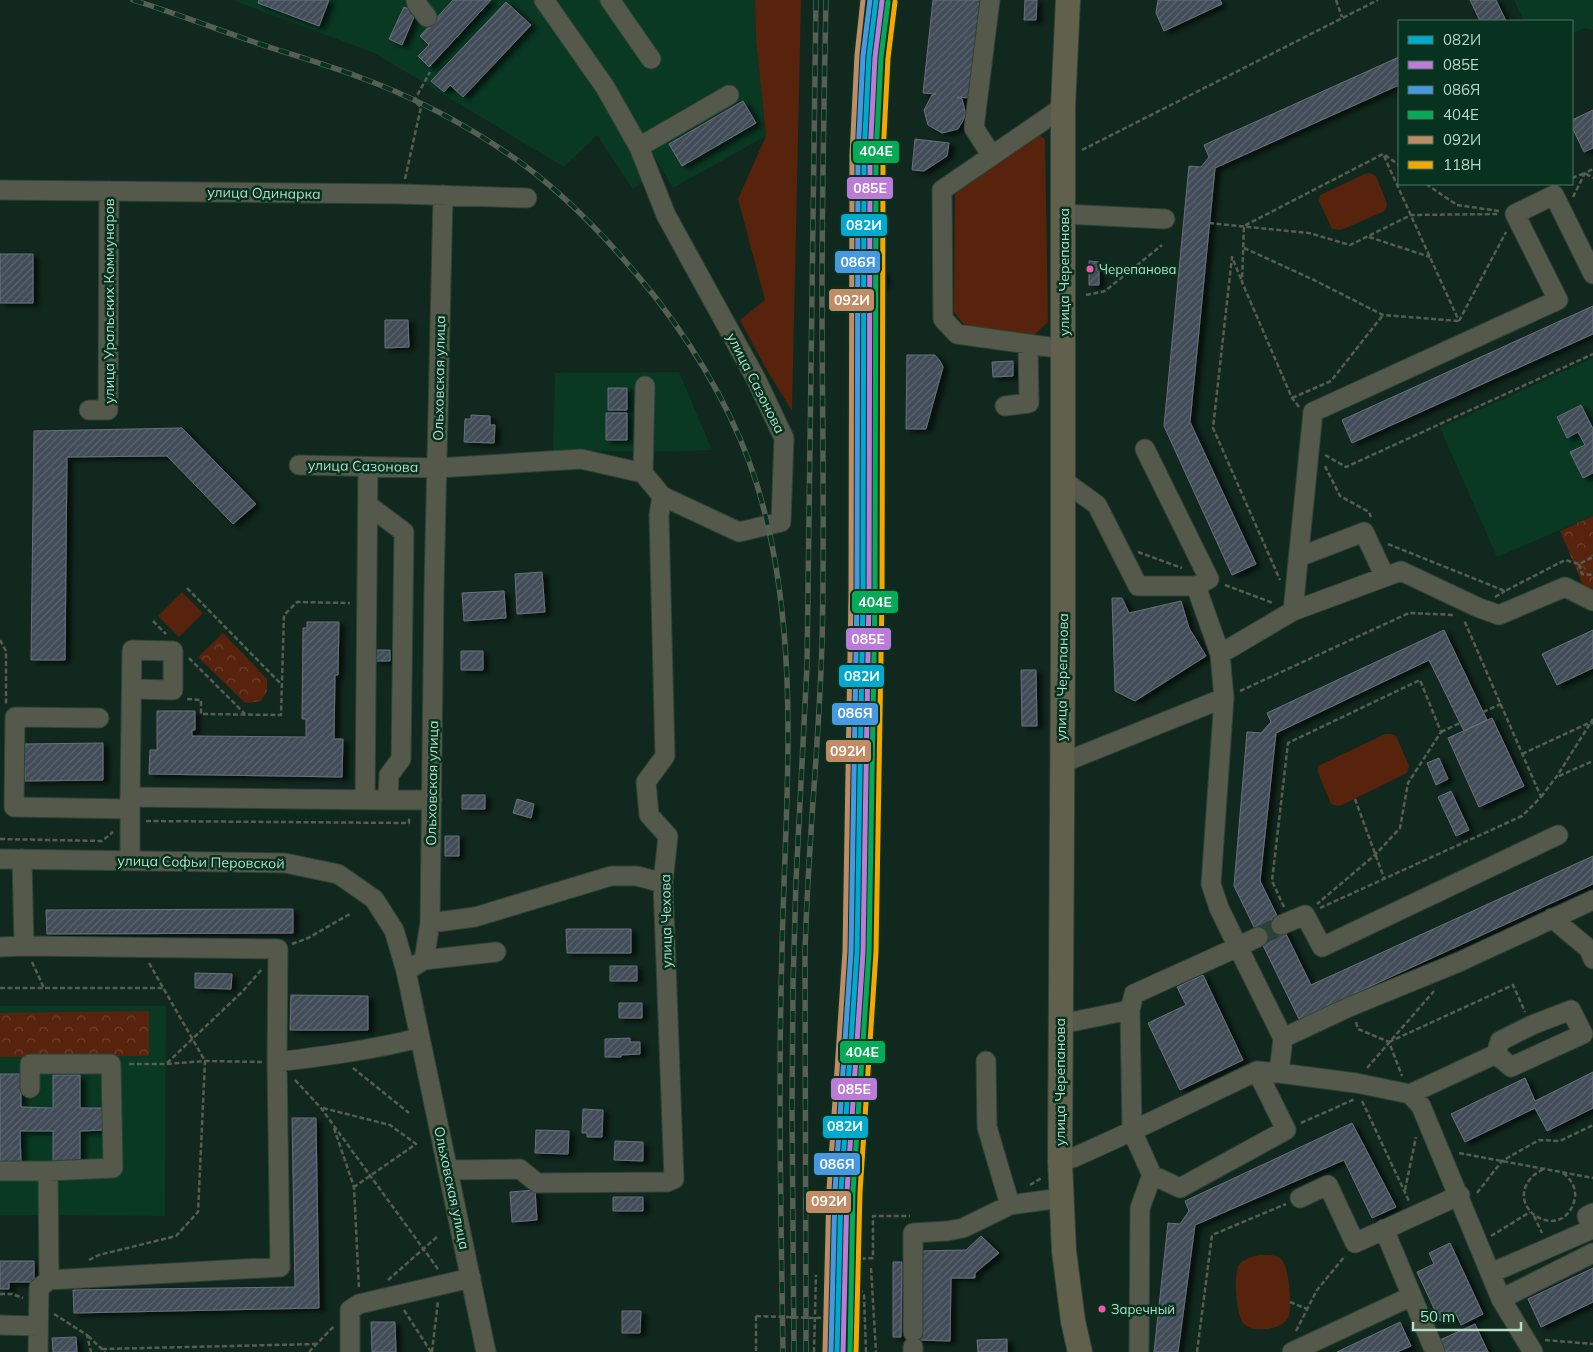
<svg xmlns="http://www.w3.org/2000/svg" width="1593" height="1352" viewBox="0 0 1593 1352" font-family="Mulish,sans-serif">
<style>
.built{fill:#093823}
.grass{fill:#57230d}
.park{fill:url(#park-crowns)}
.building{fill:url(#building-hatch);stroke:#66717a;filter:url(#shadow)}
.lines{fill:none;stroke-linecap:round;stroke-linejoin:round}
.minor-tunnel{stroke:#2a4338;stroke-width:19;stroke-dasharray:19 9;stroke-linecap:butt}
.minor-casing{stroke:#2e4338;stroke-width:21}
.major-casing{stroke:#2e4338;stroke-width:26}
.path{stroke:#565d51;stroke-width:2.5;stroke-dasharray:5 2.5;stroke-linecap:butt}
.minor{stroke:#55594b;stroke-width:19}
.major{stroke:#60604d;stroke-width:24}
.rail-casing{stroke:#565f54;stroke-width:5.5}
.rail{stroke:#07321f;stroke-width:4;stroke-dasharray:11;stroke-linecap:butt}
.path-bridge{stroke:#565d51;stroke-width:2.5;stroke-dasharray:5 2.5;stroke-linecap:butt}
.rail-1-casing{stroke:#07321f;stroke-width:9}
.rail-2-casing{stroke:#07321f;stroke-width:9}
.rail-3-casing{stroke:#07321f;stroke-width:9}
.rail-4-casing{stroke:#07321f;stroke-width:9}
.rail-5-casing{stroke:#07321f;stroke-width:9}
.rail-6-casing{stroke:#07321f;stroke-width:9}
.rail-1{stroke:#00a9ce;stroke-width:5}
.rail-2{stroke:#bd7bd9;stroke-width:5}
.rail-3{stroke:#4699e1;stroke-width:5}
.rail-4{stroke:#06aa56;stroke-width:5}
.rail-5{stroke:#c18c65;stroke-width:5}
.rail-6{stroke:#f7a600;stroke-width:5}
.bus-dot{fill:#f653ac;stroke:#07321f;stroke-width:2}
.labels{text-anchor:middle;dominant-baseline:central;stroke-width:5;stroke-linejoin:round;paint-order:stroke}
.bus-label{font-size:13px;fill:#b9ddc8;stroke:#07321f;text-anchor:start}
.street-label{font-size:14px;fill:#b9ddc8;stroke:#07321f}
.line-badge{stroke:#07321f;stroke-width:2}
.badge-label{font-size:14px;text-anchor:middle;font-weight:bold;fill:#fff}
</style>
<defs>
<pattern id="park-crowns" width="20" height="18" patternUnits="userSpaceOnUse" patternTransform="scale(1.25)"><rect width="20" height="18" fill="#57230d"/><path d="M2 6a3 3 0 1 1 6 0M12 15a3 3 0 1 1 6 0" fill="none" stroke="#6d422f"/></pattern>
<pattern id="building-hatch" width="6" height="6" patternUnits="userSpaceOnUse" patternTransform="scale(1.25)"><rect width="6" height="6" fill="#424c58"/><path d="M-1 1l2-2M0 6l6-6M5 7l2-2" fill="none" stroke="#5b656e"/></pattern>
<filter id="shadow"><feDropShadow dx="5.5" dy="3" stdDeviation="2.5" flood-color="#0009"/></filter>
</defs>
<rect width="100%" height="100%" fill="#11281e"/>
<path class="built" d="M232,0H534L606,107L645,180L633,189L597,135L564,167L374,53Z
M554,0H755L756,40L766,136L673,188L590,49Z
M1514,0H1593V30L1584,28L1572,34V21H1524Z
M1593,358V516L1497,557L1440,428Z
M679,372L712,450L648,452L553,450L555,373Z
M0,1006H166L165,1216L0,1215Z"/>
<path class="grass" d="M755,0H801L792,411L765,367L740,320L765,300L738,199L766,136L756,40Z
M1040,135L1045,139L1048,322L1032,337L966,327L954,312L955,191L1031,136Z
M1370,173L1376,176L1387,204L1385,211L1341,230L1332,229L1319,201L1320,195L1365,174Z
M182,592L203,613L179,637L158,616Z
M1385,734H1391L1396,736L1409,766L1407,773L1342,805L1337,806L1331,804L1318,773V766Z
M1259,1255C1266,1255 1275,1254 1281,1259C1289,1265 1293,1309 1288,1318C1284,1325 1273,1329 1265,1329C1258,1330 1249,1329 1244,1324C1236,1317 1233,1274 1239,1265C1243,1259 1251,1257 1259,1255Z"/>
<path class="park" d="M1593,516V593L1583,585L1560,531Z
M223,633L267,679V691L261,701L249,703L244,702L198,657Z
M149,1011V1056L0,1057V1013Z"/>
<path class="building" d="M259,0H329L319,26L258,3Z
M453,0H491L429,67L418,56L429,45L420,36Z
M933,0H981L971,98L957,97L962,99L966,115L958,129L942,133L928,125L924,110L932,95L936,94L923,93Z
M1025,0H1037L1036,20H1024Z
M1158,0H1220L1222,4L1164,31L1156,13Z
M1470,0H1496L1506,21H1480Z
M506,2L531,25L463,97L450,85L444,92L431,81Z
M404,7L416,12L402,45L389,39Z
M1399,57V85L1215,168L1190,422L1256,564L1232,575L1164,426L1189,166L1201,167L1209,157L1204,145Z
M743,101L756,123L682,166L669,144Z
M1593,110V148L1584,152L1572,127V120Z
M915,139L949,143L947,156L924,171L912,170Z
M0,254H33V303H0Z
M1089,261L1099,262V285H1089Z
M874,272H884V286H874Z
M1593,306V334L1352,443L1342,420Z
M385,320H408L409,347L385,348Z
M907,355H935L940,361L943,367L926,429H906Z
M1013,361V376L993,377L992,362Z
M608,388H627V410H608Z
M1581,405L1593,429V473L1583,478L1570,452L1585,445L1578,432L1567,438L1557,417Z
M606,413H627V440H606Z
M471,415L490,416V425H495L494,443L464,442L465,419H471Z
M182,428L256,504L233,524L167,456L67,457L65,660H31L34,431Z
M542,572L545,612L517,614L515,574Z
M504,591L506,618L464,621L462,593Z
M1112,598H1122L1129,613L1181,601L1189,628L1206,656L1135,701L1115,691Z
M307,622H339L338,675H335L334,739H343L342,777L149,774L150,750H157V711H195V730H192V736L306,737V719H302L303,628H307Z
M1444,630L1487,720L1464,731L1429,660L1276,733L1260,881L1311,985L1593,856V884L1299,1019L1234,886L1247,732L1261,733L1271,722L1267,713Z
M1593,630V668L1557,685L1542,654Z
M375,650H390V661H374Z
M461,651H483V670H461Z
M1021,670H1036L1037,726H1022Z
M1492,718L1524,786L1479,807L1448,738Z
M103,743V780L25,781L24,744Z
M1439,758L1448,779L1436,785L1427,763Z
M1451,791L1469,830L1456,836L1438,797Z
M462,795H485V809H462Z
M517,799L534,804L531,818L513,813Z
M445,836H459V856H445Z
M293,909V933L47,934L46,910Z
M566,929H631V953H567Z
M610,966H637V981H610Z
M195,973L232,974L231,989L195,988Z
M1203,975L1243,1060L1180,1090L1148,1023L1186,1005L1177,987Z
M291,995L368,996V1030H290Z
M619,1003H642V1018H619Z
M630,1038V1042H640V1054L621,1055V1057H605V1039Z
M1593,1072V1108L1547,1131L1535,1108L1465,1142L1451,1114L1525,1078L1535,1101Z
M0,1074H21V1107L53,1108V1075H80V1108H105V1130L80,1131V1163H53V1131H20L21,1163H0Z
M583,1109L603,1110L602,1137H587V1133H582Z
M292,1118H316L319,1308L74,1313L73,1290L295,1287Z
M1352,1123L1396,1207L1372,1218L1344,1160L1195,1225L1178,1352H1154L1168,1223L1180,1224L1189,1211L1185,1201Z
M536,1130L569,1131L568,1154L535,1153Z
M615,1141L643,1142V1161L614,1160Z
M535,1190L537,1220L512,1222L510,1192Z
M613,1197H643V1211H613Z
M981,1236L999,1253L975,1273V1278H951L950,1341L917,1340L918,1251L966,1250Z
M1450,1243L1483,1314L1461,1325L1456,1314L1440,1321L1417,1272L1434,1264L1429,1253Z
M0,1261H34V1282H9V1289H0Z
M893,1262H902L901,1337H893Z
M1593,1268V1302L1541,1327L1528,1299Z
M622,1311H641L640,1333H622Z
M371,1322H395L396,1352H372Z
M1400,1322L1411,1346L1397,1352H1337Z
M1475,1324L1488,1352H1446L1440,1340Z
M76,1337L77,1352H53L52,1338Z
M1007,1339V1352H978L977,1340Z"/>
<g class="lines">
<path class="minor-tunnel" d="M1258,937L1281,925"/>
<defs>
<path id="minor" d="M416,0L417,4L427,17
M610,0L651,59
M990,0L974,128L992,156
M1063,107L942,190L943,319L957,334L1064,349
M639,147L729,95
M0,190L401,194L527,198
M1064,214L1165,219
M1005,406L1029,403L1028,344
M89,410H108L109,191
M299,465L437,468L581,459L643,473L662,496L739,532L781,522L784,438L756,379L666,215L639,147L605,87L544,0
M643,473L645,386
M1064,481L1097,505L1138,586H1196L1209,579L1145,449
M1299,557L1364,532L1385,577
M1196,586L1220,654L1224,698L1211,884L1219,908L1238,947L1258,937
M1293,611L1401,571L1477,607L1499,615L1565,587L1593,601
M1220,654L1293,611L1313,412L1558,300L1515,214L1554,195L1593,274
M99,718L15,717L14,807L130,809
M1062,763L1224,698
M130,797L132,650L173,651V690L132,689
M365,799L368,467
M388,800H432
M0,859L285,863L338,874L374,899L394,930L406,971L486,1352
M22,859L24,946L278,949L277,1062
M130,860V797L388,800L389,775L401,759L404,532L368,505
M1552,918L1589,949L1593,959
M430,923L475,917L611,876H637L663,883
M1281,925L1305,915L1322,947L1558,835
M0,947L24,946
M424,960L496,952
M406,971L424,960L430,923L434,589L443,195
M1130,1010L1134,994L1238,947L1283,1038
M1061,1024L1130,1010L1132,1131L1152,1175L1180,1188L1286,1130L1257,1071
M986,1061L987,1127L1010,1205
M1279,1073L1356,1083L1410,1094L1421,1106L1501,1299L1533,1352
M30,1088V1064H111L113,1168L48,1171
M1410,1094L1496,1054L1500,1041L1532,1025L1571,1010L1583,1034L1511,1067L1496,1054
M1060,1162L1075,1157L1132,1131L1257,1071L1279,1073L1283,1038L1349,1007L1459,962L1593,900
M448,1170L520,1169L537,1183L667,1182L674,1179L663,883L668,836L649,815L646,782L665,756L659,515L662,496
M0,1171H48L49,1280
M1300,1198L1328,1185L1355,1243L1460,1195
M1384,1229L1435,1352
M1491,1273L1592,1229L1587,1216L1593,1213
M1501,1299L1593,1253
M0,1325L38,1326
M913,1332V1233L947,1231L963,1228L1010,1205L1061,1198
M913,1347V1352
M38,1352L39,1288L49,1280L280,1267L277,1062C325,1056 372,1050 419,1038
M350,1352V1310L359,1304L471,1278
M1139,1352L1140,1208L1152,1175
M1292,1352L1412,1296"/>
<path id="major" d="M1068,0L1063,107V648L1060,1162L1064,1251L1073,1321L1080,1352"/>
</defs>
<use href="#minor" class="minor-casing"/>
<use href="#major" class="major-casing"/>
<path class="path" d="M1336,0L1342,17
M1082,150L1378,0
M1385,155L1399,165
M1572,178L1585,173L1593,178
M405,179L421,107L414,101L430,72
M1426,184L1457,205L1499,211
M1573,197L1585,173L1593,169
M1209,223L1309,233L1350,245L1411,215L1498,214
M1369,237L1430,257
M1244,248L1314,280L1383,315L1459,321
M1241,279L1232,257L1213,428L1280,580
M1086,295L1105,291L1162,245
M1459,321L1506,232
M1292,398L1331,381L1383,315
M1299,407L1292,398L1242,282L1244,226L1383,154L1459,321
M1325,455L1346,467L1593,354
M1325,466L1340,496L1369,512L1371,517
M1388,544L1505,591L1565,560L1579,564L1593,557
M1138,552L1182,568
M1579,564L1582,574L1593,575
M1225,585L1273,603
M187,588L282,685
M1495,597L1505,591
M153,621L166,634
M0,640L6,651V704
M189,658L245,714
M1240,691L1409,613L1455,615
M187,699L201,700V714L281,715L284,615L297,602L350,603
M1483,712L1501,704
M1441,732L1460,723
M1522,754L1591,722L1593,724
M1559,776L1593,761
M1541,797L1557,776L1593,719
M1355,799L1384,878
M146,821L409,823V817
M0,839L102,841L113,832
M1284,907L1272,881L1288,743L1420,680L1441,732L1408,783L1400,828L1376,854L1317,904
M1320,908L1522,816L1541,797L1464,620
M292,944L308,938L350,914
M32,962L44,988
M149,963L205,1061L262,1062
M0,988H163
M1356,1022L1358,1029L1389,1042L1402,1076
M1389,1042L1513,985L1525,1012
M167,1063L243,991L262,969
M353,1068L409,1113
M1367,1068L1434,991
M295,1080L321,1108L438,1269
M1362,1101L1409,1201
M323,1108L390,1125L416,1144L354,1187
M1301,1123L1355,1099
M334,1128L354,1187L359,1289
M1459,1153L1593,1178
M1543,1169C1539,1172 1534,1174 1531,1178C1504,1209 1561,1243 1574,1202C1578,1189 1571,1179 1562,1172
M1030,1185L1043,1177
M1405,1190L1416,1137
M1477,1193L1502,1161L1539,1140L1560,1141L1593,1125
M1534,1216L1542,1233
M1491,1236L1530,1212
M89,1260L99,1255L176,1236L198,1212L205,1061L166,1064H127
M871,1268L876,1352
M388,1280L438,1236
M0,1294H12L23,1298
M1290,1302L1307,1309
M404,1310L431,1352
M54,1314L87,1335L91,1352
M756,1316V1352
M853,1317L854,1352
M1296,1331L1317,1290L1345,1256
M88,1336L105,1352
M1545,1340L1593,1344
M102,1349L317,1344
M309,1352L334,1326
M432,1352L438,1301
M814,1352L816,1275
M866,1352L864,1295L859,1288L858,1259L873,1258V1216H910
M1197,1352L1212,1235L1286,1204"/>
<use href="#minor" class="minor"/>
<use href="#major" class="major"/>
<defs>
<path id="rail" d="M133,0C174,13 214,28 254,42C289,54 325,64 359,77C417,98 474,129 524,165C575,203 617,249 656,298C699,354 736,417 757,485C803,635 785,797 782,951C778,1085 781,1218 783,1352
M876,155L880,90L889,0
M794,1352L792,1108L793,985L796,881L807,665L816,0
M806,1352L805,956C807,852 819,748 822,644C825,529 822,413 822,298C822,199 824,99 826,0"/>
</defs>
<use href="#rail" class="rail-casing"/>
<use href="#rail" class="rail"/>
<path class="path-bridge" d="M756,1316L815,1318L853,1317"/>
<defs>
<path id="rail-1" d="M837,1352L841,1191L857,952L863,596L864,155L869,56L876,0"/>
<path id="rail-2" d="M843,1352L847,1191L863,952L869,596L870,155L875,57L882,1"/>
<path id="rail-3" d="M831,1352L835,1191L851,952L857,596L858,155L863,56L870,0"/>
<path id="rail-4" d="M850,1352L853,1192L869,952L875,596L876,155L881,57L888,2"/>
<path id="rail-5" d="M825,1352L829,1190L845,951L851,596L852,155L857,55L863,0"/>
<path id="rail-6" d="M856,1352L860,1192L876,952L882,596L883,155L888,58L895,2"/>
</defs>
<use href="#rail-1" class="rail-1-casing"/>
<use href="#rail-2" class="rail-2-casing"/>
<use href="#rail-3" class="rail-3-casing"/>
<use href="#rail-4" class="rail-4-casing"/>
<use href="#rail-5" class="rail-5-casing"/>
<use href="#rail-6" class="rail-6-casing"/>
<use href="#rail-1" class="rail-1"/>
<use href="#rail-2" class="rail-2"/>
<use href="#rail-3" class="rail-3"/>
<use href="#rail-4" class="rail-4"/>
<use href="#rail-5" class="rail-5"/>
<use href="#rail-6" class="rail-6"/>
</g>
<g class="bus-dot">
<circle cx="1090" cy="269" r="4.5"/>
<circle cx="1102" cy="1309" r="4.5"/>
</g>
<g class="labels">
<g class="bus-label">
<text x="1099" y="269">Черепанова</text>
<text x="1111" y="1309">Заречный</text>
</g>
<g class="street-label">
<text transform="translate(264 193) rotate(1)">улица Одинарка</text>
<text transform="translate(1064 272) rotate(-90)">улица Черепанова</text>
<text transform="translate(109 301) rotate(-90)">улица Уральских Коммунаров</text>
<text transform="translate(439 378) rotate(-89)">Ольховская улица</text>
<text transform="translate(756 383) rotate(63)">улица Сазонова</text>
<text transform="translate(363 466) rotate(1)">улица Сазонова</text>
<text transform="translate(1062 677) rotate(-89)">улица Черепанова</text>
<text transform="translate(432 783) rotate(-89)">Ольховская улица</text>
<text transform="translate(201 862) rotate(1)">улица Софьи Перовской</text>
<text transform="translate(666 921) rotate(-91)">улица Чехова</text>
<text transform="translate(1060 1082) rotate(-90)">улица Черепанова</text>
<text transform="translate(452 1188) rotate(78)">Ольховская улица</text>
</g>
</g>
<g class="line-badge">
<rect x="852" y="140" width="48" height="24" rx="5" fill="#06aa56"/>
<rect x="846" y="176" width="48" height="24" rx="5" fill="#bd7bd9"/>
<rect x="840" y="213" width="48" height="24" rx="5" fill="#00a9ce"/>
<rect x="834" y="250" width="47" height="24" rx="5" fill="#4699e1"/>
<rect x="828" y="288" width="47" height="24" rx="5" fill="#c18c65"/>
<rect x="851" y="590" width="48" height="24" rx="5" fill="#06aa56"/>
<rect x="845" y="627" width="47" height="24" rx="5" fill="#bd7bd9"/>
<rect x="838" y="664" width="47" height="24" rx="5" fill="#00a9ce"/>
<rect x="831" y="702" width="48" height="24" rx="5" fill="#4699e1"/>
<rect x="825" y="739" width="47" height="24" rx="5" fill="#c18c65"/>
<rect x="839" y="1040" width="47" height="24" rx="5" fill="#06aa56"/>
<rect x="830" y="1077" width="48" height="24" rx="5" fill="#bd7bd9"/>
<rect x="822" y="1115" width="47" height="24" rx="5" fill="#00a9ce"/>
<rect x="813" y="1152" width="48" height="24" rx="5" fill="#4699e1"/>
<rect x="805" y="1190" width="47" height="24" rx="5" fill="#c18c65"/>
</g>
<g class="badge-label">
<text x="876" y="156">404Е</text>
<text x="870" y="193">085Е</text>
<text x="864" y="230">082И</text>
<text x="858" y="267">086Я</text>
<text x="852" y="305">092И</text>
<text x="875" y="607">404Е</text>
<text x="868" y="644">085Е</text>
<text x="862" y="681">082И</text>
<text x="855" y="718">086Я</text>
<text x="848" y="756">092И</text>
<text x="862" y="1057">404Е</text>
<text x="854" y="1094">085Е</text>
<text x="845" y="1131">082И</text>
<text x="837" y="1169">086Я</text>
<text x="829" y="1206">092И</text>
</g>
<rect x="1398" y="20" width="175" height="165" fill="#07321f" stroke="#4e7663"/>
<rect x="1408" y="36" width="25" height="8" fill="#00a9ce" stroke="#4e7663"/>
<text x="1443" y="45" font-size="15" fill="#b9ddc8">082И</text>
<rect x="1408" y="61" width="25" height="8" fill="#bd7bd9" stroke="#4e7663"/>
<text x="1443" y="70" font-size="15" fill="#b9ddc8">085Е</text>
<rect x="1408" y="86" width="25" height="8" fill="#4699e1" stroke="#4e7663"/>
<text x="1443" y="95" font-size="15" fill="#b9ddc8">086Я</text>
<rect x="1408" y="111" width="25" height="8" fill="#06aa56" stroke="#4e7663"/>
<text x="1443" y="120" font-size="15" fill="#b9ddc8">404Е</text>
<rect x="1408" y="136" width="25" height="8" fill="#c18c65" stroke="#4e7663"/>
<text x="1443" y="145" font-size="15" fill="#b9ddc8">092И</text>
<rect x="1408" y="161" width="25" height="8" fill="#f7a600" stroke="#4e7663"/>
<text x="1443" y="170" font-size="15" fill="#b9ddc8">118Н</text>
<path d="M1413 1322v8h108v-8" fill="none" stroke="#b9ddc8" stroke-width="2.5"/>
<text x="1420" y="1322" font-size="15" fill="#b9ddc8" stroke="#07321f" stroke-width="4" paint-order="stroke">50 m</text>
</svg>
